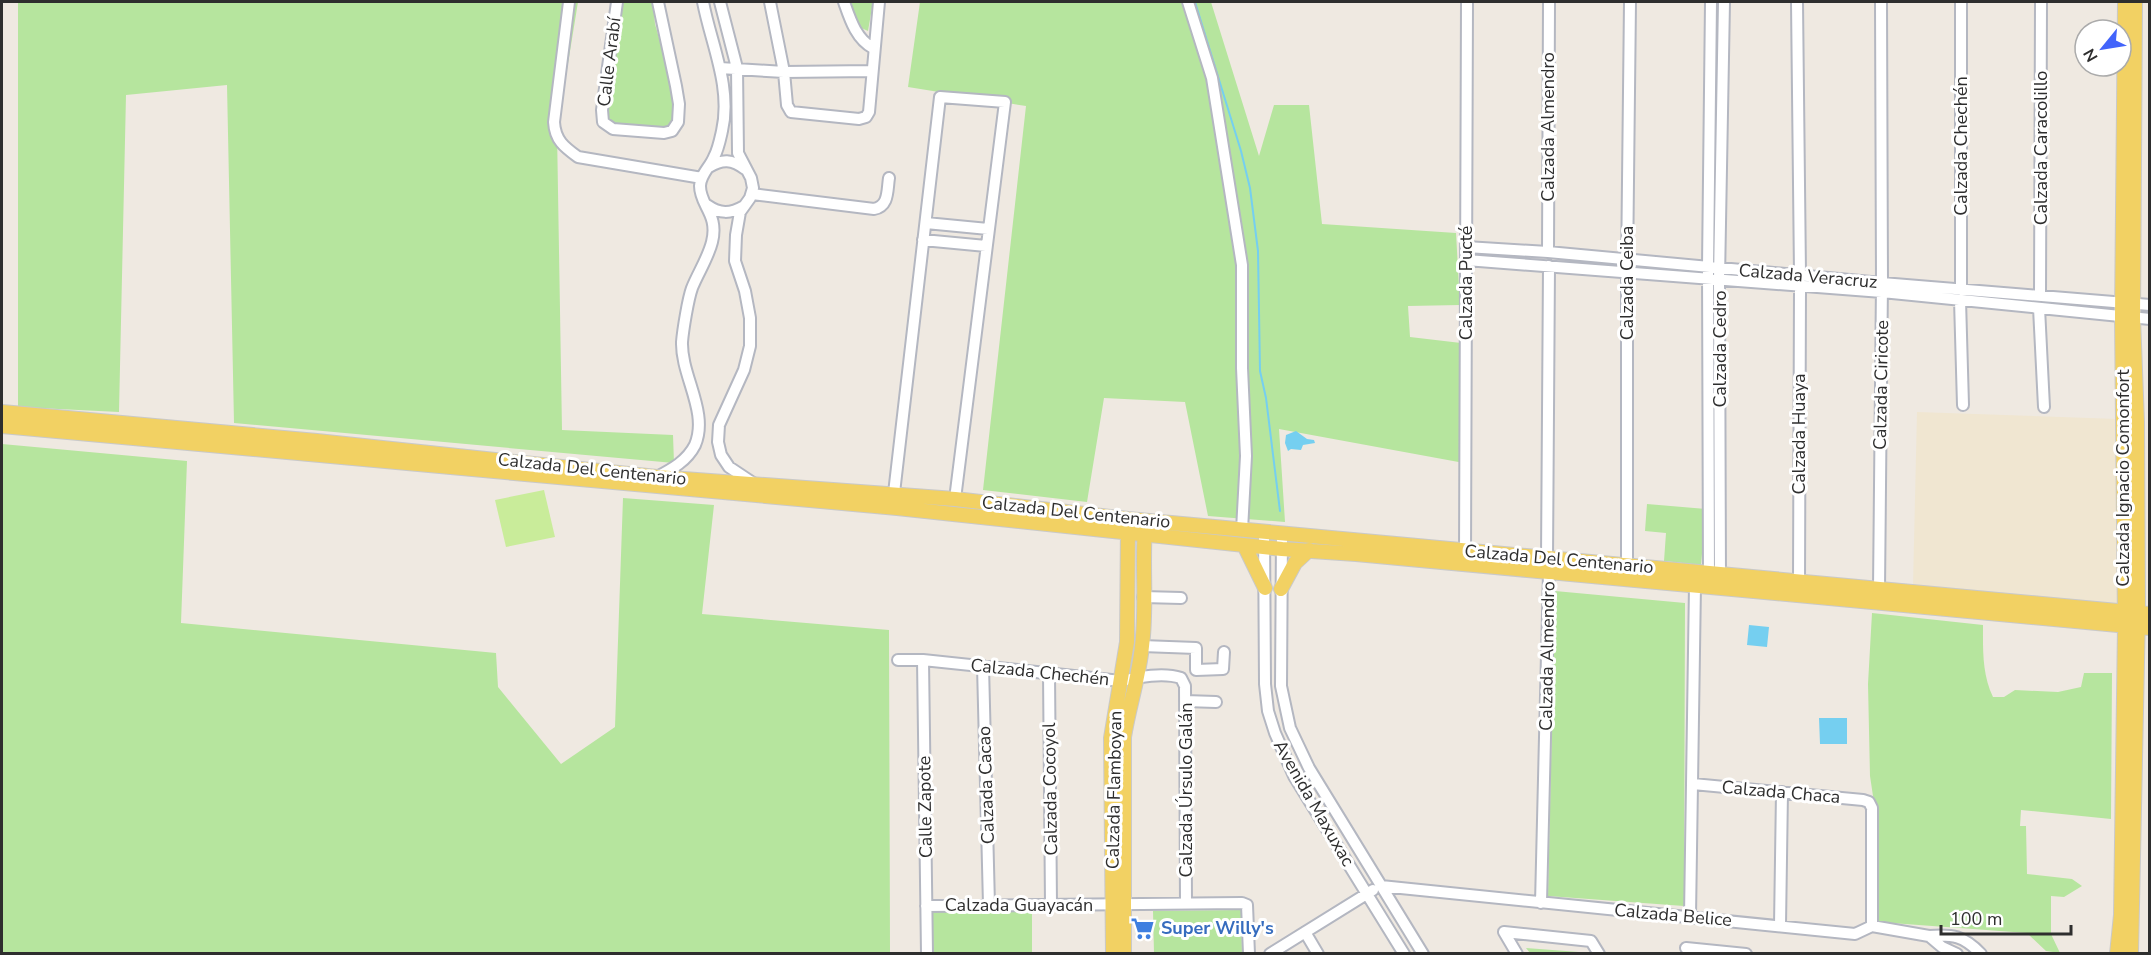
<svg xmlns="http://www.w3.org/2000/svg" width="2151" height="955" viewBox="0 0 2151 955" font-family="'Nunito Sans',sans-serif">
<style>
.education{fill:#f0e6d1}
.green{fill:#b6e59e}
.pitch{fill:#c9ec9a}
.water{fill:#75cff0}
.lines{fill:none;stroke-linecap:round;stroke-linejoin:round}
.stream{stroke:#75cff0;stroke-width:2}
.minor-casing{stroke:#b4b7c1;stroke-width:14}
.major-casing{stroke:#c9c9c9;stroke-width:16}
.minor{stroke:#fff;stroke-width:10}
.major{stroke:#f2d163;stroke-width:14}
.labels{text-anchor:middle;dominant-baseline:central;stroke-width:6;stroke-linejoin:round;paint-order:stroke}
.street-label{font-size:18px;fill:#2e2e2e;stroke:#fff}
.shop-label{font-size:18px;font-weight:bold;fill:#366cbe;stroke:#fff;text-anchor:start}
</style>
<rect width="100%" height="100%" fill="#efe9e1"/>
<path class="education" d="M1917,412L2118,419L2117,603L1913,586Z"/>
<path class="green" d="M18,2H578L557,131L562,430L673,435L674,463L234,423L227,85L126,95L119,412L18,407Z
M622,2H653L655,24L667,66L676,113L671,125L661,129L614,126L607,119Z
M849,2H873L868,31L859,27Z
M920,2H1211L1259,156L1274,105H1309L1322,224L1456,233L1460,305L1408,306L1410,337L1461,343L1464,463L1279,429L1285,522L1208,516L1185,402L1104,398L1087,502L983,490L1026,106L908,87Z
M2,444L187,461L181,623L496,653L498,687L561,764L615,727L623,498L714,505L702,614L889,630L890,953H2Z
M1647,504L1706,509L1701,565L1664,561L1666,533L1645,531Z
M1555,591L1685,603L1684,906L1548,896Z
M1872,613L1983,625C1983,650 1982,674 1993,697H2004L2015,690L2058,692L2081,687L2084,673H2112L2111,819L2021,810L2020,826H2026L2027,874L2072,879L2082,886L2064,897L2051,896V934L2060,953L2046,951L2027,933L1878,922V806L1873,796L1870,776L1868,684Z
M1241,910L1242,953H1154L1153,911Z
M932,911H1032V953H932Z
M1526,948L1592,953H1530Z"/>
<path class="pitch" d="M544,490L555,537L506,547L495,500Z"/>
<path class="water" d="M1296,431L1307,439L1314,440L1315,443L1303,445L1301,450L1291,449L1288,451L1285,443L1286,435Z
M1749,625L1769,627L1767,647L1747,645Z
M1819,718H1847V744H1820Z"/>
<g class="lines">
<path class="stream" d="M1195,2L1241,151L1250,188L1258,251L1260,371L1266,398L1280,511"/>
<defs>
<path id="minor" d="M569,2L554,122C555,140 564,147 578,157L702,178
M617,2L602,110L603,122L613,129L664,133L672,131L678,122L679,104L676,86L658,2
M720,2L737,68L738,153L751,178L753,188L750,198L740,212L736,235L735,261L745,291L750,318V346L744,370L719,425L718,442L721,455L729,467L753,483
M770,2L784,72L787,105L791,112L859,119L866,117L869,112L879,2
M844,2C850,19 856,39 873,48
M1188,2L1212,78L1242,265V368L1246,456L1242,530
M1797,2L1800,274
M720,68L784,72L872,71
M709,167C722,159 732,159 745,169
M752,194L874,209C889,206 887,191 889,178
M707,205C720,214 730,214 744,206
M926,223L988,229
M923,240L986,246
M1466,247L1548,252L1882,283L2150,305
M1548,252L1549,2
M1466,260L1882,292L2150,319
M1961,290V2
M2040,295L2041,2
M1960,300L1963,405
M2039,308L2044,407
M657,477C672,469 687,461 695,445C709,412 681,376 682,342C683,330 688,299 692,288C698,273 708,258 712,242C719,214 700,206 700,186C700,175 710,167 714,157C718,150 720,140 722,131C732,87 711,44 703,2
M894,493L940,97L1005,102L955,499
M1264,532L1265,684L1268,711L1275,733L1294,776L1404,954
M1282,534L1281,686L1290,728L1309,768L1423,954
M1465,556L1467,2
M1627,566V271L1630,2
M1709,580L1708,267L1711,2
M1720,581L1719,279L1724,2
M1799,582L1800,287
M1879,589L1882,283L1881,2
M1143,597L1181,598
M1142,646L1196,648V670L1223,669L1224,652
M898,660H923L1121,681C1139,677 1163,672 1181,678L1185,686L1186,904
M923,660L927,954
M983,666L989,905
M1049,673L1051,904
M1185,701L1216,702
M1693,784L1863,800L1869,802L1872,808V926
M1381,886L1855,934L1872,926L1929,936L1942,947L1957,954
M1541,903L1549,572L1547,558L1549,266
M926,906L1242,903L1247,905L1249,954
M1690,916L1695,585
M1780,925L1782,792
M1305,932L1318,954
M1504,932L1591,941L1599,954
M1504,932L1517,954
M1929,936C1953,934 1964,936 1981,954
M1686,948L1746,954
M1270,954L1373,890"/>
<path id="major" d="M2,412L317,441L657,477L955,499L1128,519L2150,614
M2,426L897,508L1282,549L1356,554L2150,628
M1244,545L1265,588
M1281,589L1295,563L1309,550
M1113,954L1111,738L1127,642L1128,524
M1124,954V737C1129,706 1139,677 1142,646C1147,607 1142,566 1145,526
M2117,954L2121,915L2125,625L2122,317L2125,2
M2131,954L2138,613L2137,422L2133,318L2135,2"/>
</defs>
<use href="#minor" class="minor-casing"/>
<use href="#major" class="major-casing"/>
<use href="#minor" class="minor"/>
<use href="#major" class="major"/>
</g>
<defs>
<symbol id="supermarket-bare" viewBox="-9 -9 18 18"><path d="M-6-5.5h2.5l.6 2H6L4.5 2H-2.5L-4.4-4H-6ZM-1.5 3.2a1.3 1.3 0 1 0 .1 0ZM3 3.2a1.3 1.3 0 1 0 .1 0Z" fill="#3f7fe0" stroke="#fff" stroke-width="2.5" paint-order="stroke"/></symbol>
</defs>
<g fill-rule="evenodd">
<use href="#supermarket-bare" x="1126" y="912" width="33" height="33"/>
</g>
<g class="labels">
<g class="street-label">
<text transform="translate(609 62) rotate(-83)">Calle Arabí</text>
<text transform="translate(1548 127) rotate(-90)">Calzada Almendro</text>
<text transform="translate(1961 146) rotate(-90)">Calzada Chechén</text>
<text transform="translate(2041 148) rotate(-90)">Calzada Caracolillo</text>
<text transform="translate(1808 276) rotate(5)">Calzada Veracruz</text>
<text transform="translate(1466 283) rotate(-90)">Calzada Pucté</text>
<text transform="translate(1627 283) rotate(-90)">Calzada Ceiba</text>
<text transform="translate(1720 349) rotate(-90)">Calzada Cedro</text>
<text transform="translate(1881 385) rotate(-89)">Calzada Ciricote</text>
<text transform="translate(1799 434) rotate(-90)">Calzada Huaya</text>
<text transform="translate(592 469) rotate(6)">Calzada Del Centenario</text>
<text transform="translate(2123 478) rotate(-90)">Calzada Ignacio Comonfort</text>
<text transform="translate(1076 512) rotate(6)">Calzada Del Centenario</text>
<text transform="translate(1559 559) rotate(5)">Calzada Del Centenario</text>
<text transform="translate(1547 656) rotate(-89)">Calzada Almendro</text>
<text transform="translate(1040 672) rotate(6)">Calzada Chechén</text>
<text transform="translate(986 785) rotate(-92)">Calzada Cacao</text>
<text transform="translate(1050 789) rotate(-91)">Calzada Cocoyol</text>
<text transform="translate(1114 790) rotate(-89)">Calzada Flamboyan</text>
<text transform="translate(1186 790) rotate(-90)">Calzada Úrsulo Galán</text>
<text transform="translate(1781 792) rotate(5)">Calzada Chaca</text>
<text transform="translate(1314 803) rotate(60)">Avenida Maxuxac</text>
<text transform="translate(925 807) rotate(-91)">Calle Zapote</text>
<text x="1019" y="905">Calzada Guayacán</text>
<text transform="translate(1673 915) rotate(5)">Calzada Belice</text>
</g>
<g class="shop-label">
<text x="1161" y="928">Super Willy's</text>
</g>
</g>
<rect width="2151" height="955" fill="none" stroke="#2e2e2e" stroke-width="6"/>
<g transform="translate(2103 48) rotate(240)"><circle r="28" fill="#ffffff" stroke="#ababab" stroke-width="1.5"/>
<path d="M0-4.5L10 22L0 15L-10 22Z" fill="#4264fb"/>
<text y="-9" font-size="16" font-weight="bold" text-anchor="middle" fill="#2e2e2e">N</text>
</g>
<path d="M1941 925v9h130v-9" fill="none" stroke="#2e2e2e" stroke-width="3"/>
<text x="1950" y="925" font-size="18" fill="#2e2e2e" stroke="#ffffff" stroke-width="4.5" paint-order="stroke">100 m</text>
</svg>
